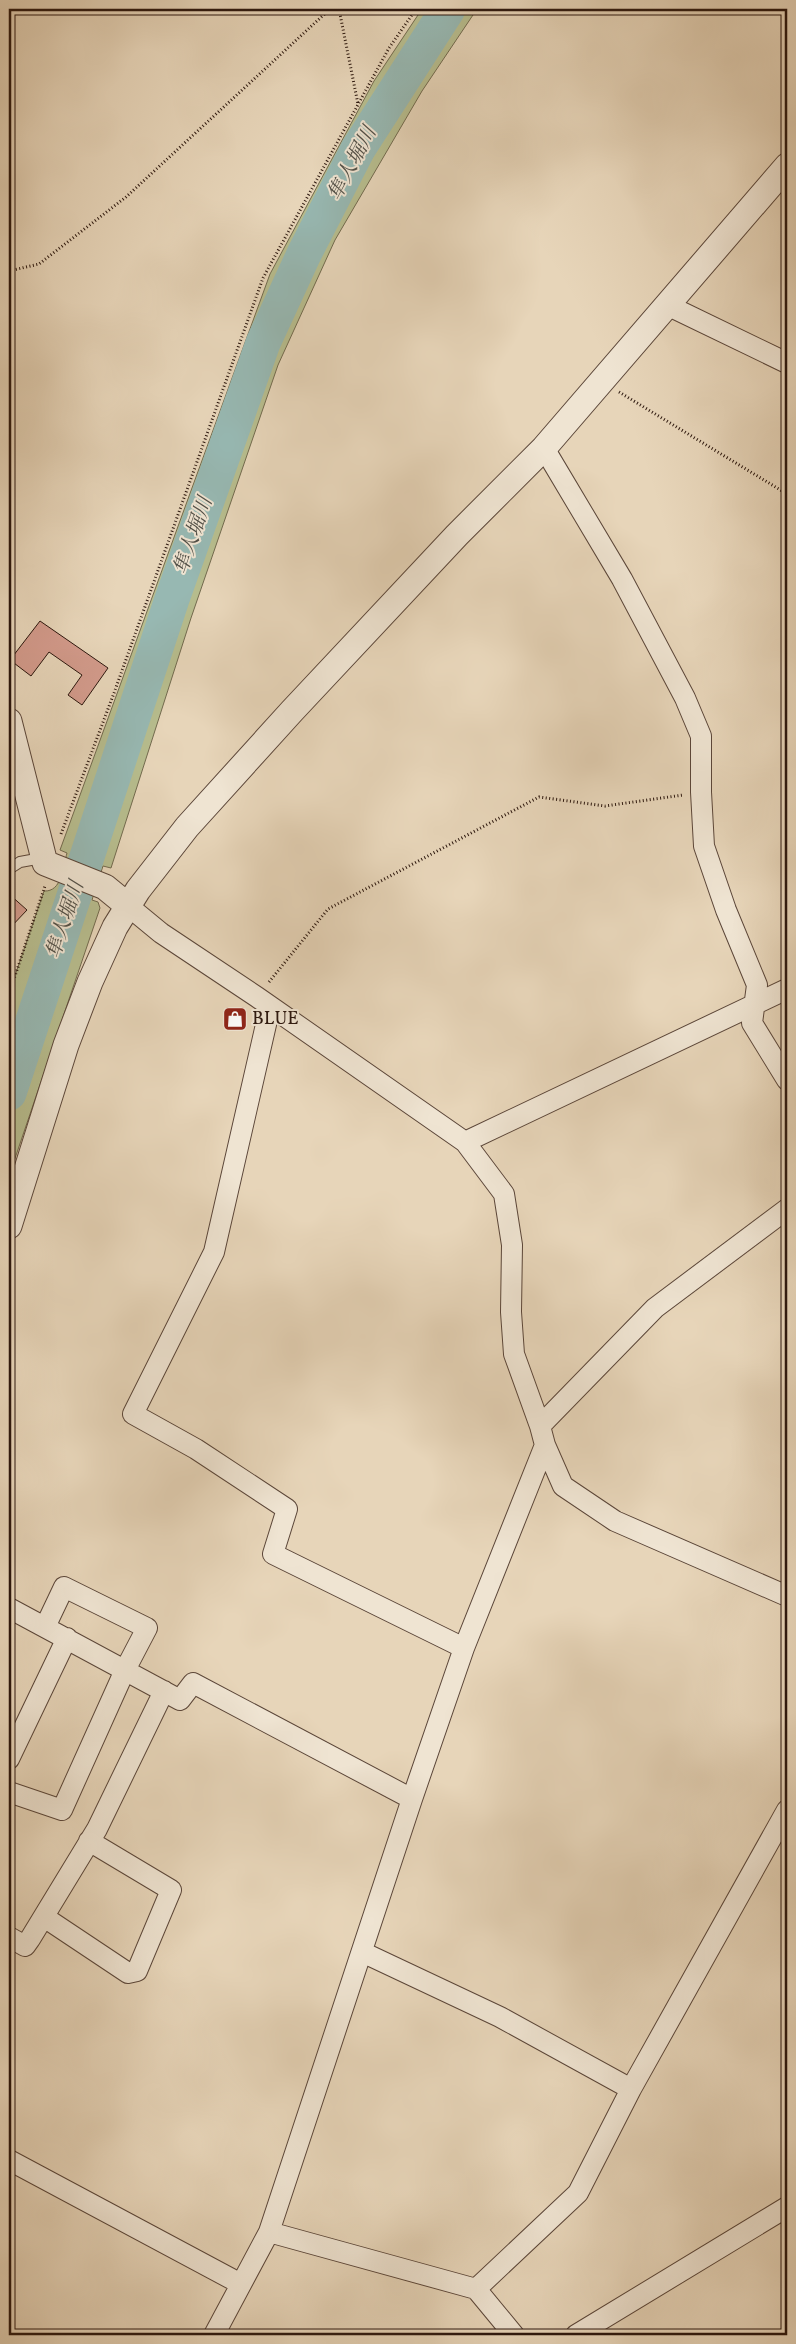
<svg xmlns="http://www.w3.org/2000/svg" width="796" height="2344" viewBox="0 0 796 2344" font-family="Vollkorn,'Noto Serif JP',serif">
<style>
.green{fill:#b7bd8e;stroke:#726a4e}
.lines{fill:none;stroke-linecap:round;stroke-linejoin:round}
.river{stroke:#97b8b2;stroke-width:35}
.building{fill:#d39b8c;stroke:#2c170e}
.service-casing{stroke:#5b4639;stroke-width:12}
.minor-casing{stroke:#5b4639;stroke-width:22}
.tertiary-casing{stroke:#5b4639;stroke-width:27}
.path{stroke:#2c170e;stroke-width:3;stroke-dasharray:1 2.5;stroke-linecap:butt}
.service{stroke:#efe4d2;stroke-width:10}
.minor{stroke:#efe4d2;stroke-width:20}
.tertiary{stroke:#efe4d2;stroke-width:25}
.labels{text-anchor:middle;dominant-baseline:central;stroke-width:4;stroke-linejoin:round;paint-order:stroke}
.poi-label{font-size:19px;fill:#2c170e;stroke:#efe4d2;text-anchor:start}
.water-label{font-size:20px;font-style:italic;fill:#514f47;stroke:#efe4d2}
</style>
<rect width="100%" height="100%" fill="#e7d5b9"/>
<filter id="stains"><feTurbulence type="fractalNoise" baseFrequency=".004" numOctaves="4"/><feColorMatrix values="0 0 0 0 .2 0 0 0 0 .09 0 0 0 0 .02 0 0 0 .5 -.17"/></filter>
<radialGradient id="worn" r=".72"><stop offset=".6" stop-color="#630" stop-opacity="0"/><stop offset="1" stop-color="#630" stop-opacity=".3"/></radialGradient>
<path class="green" d="M422,9H435L349,144L272,292L174,563L66,891L9,1050V993L44,891C62,892 63,867 67,853L60,850L270,274L374,81Z
M463,9H477L422,91L335,240L278,365L191,618L111,868L103,866L92,900L98,902L100,908L9,1176V1125L234,454L300,288L404,100Z"/>
<g class="lines">
<path class="river" d="M9,1093L172,599L263,343L304,254L358,149L448,9"/>
</g>
<path class="building" d="M40,621L108,668L82,705L68,695L82,675L49,652L31,676L10,660Z
M9,894L27,910L9,929Z"/>
<g class="lines">
<defs>
<path id="service" d="M9,869L20,862L42,858"/>
<path id="minor" d="M667,305L787,363
M544,448L622,579L685,698L701,736V792L704,846L726,910L757,985L752,1023L787,1080
M127,905L161,933L257,997L465,1142L504,1194L512,1245L511,1312L514,1354L540,1426L545,1445L563,1486L615,1521L787,1596
M270,1007L214,1252L133,1414L196,1449L287,1509L273,1554L464,1648
M465,1142L787,989
M540,1426L655,1308L787,1209
M9,1608L180,1700L193,1683L412,1799
M9,1759L67,1638
M9,1792L62,1810L125,1670L147,1628L64,1587L45,1627
M44,1917L128,1973L137,1971L171,1890L89,1841
M9,1937L25,1946L30,1939L97,1829L164,1691
M362,1952L500,2017L631,2089
M9,2160L241,2284
M269,2232L476,2289L514,2335
M476,2289L578,2193L631,2089L787,1810
M214,2335L269,2232L412,1799L464,1648L545,1445
M576,2335L787,2207"/>
<path id="tertiary" d="M9,721L45,863L105,887L127,905
M9,1226L66,1045L90,982L115,927L138,890L187,827L292,711L457,535L544,448L787,166"/>
</defs>
<use href="#service" class="service-casing"/>
<use href="#minor" class="minor-casing"/>
<use href="#tertiary" class="tertiary-casing"/>
<path class="path" d="M339,9L358,104
M9,271L39,264L126,197L330,9
M619,392L787,494
M61,834L114,693L263,278L389,48L416,9
M269,982L328,909L539,797L605,806L683,795
M9,994L45,886"/>
<use href="#service" class="service"/>
<use href="#minor" class="minor"/>
<use href="#tertiary" class="tertiary"/>
</g>
<defs>
<symbol id="shop-square" viewBox="-11 -11 22 22"><rect x="-9" y="-9" width="18" height="18" rx="4" fill="#8f2418" stroke="#efe4d2"/><path d="M-5-2.5h2.3a2.7 3.5 0 0 1 5.4 0H5L5.5 6h-11ZM-1.5-2.5h3a1.5 2.3 0 0 0-3 0Z" fill="#fff"/></symbol>
</defs>
<g fill-rule="evenodd">
<use href="#shop-square" x="221" y="1005" width="28" height="28"/>
</g>
<g class="labels">
<g class="poi-label">
<text x="252" y="1019">BLUE</text>
</g>
<g class="water-label">
<text transform="translate(353 164) rotate(-62)">隼人堀川</text>
<text transform="translate(194 536) rotate(-71)">隼人堀川</text>
<text transform="translate(66 920) rotate(-72)">隼人堀川</text>
</g>
</g>
<rect width="796" height="2344" fill="none" stroke="#e7d5b9" stroke-width="30"/>
<rect x="10" y="10" width="776" height="2324" fill="none" stroke="#2c170e" stroke-width="2.5"/>
<rect x="15" y="15" width="766" height="2314" fill="none" stroke="#2c170e"/>
<rect width="100%" height="100%" filter="url(#stains)"/>
<rect width="100%" height="100%" fill="url(#worn)"/>
</svg>
